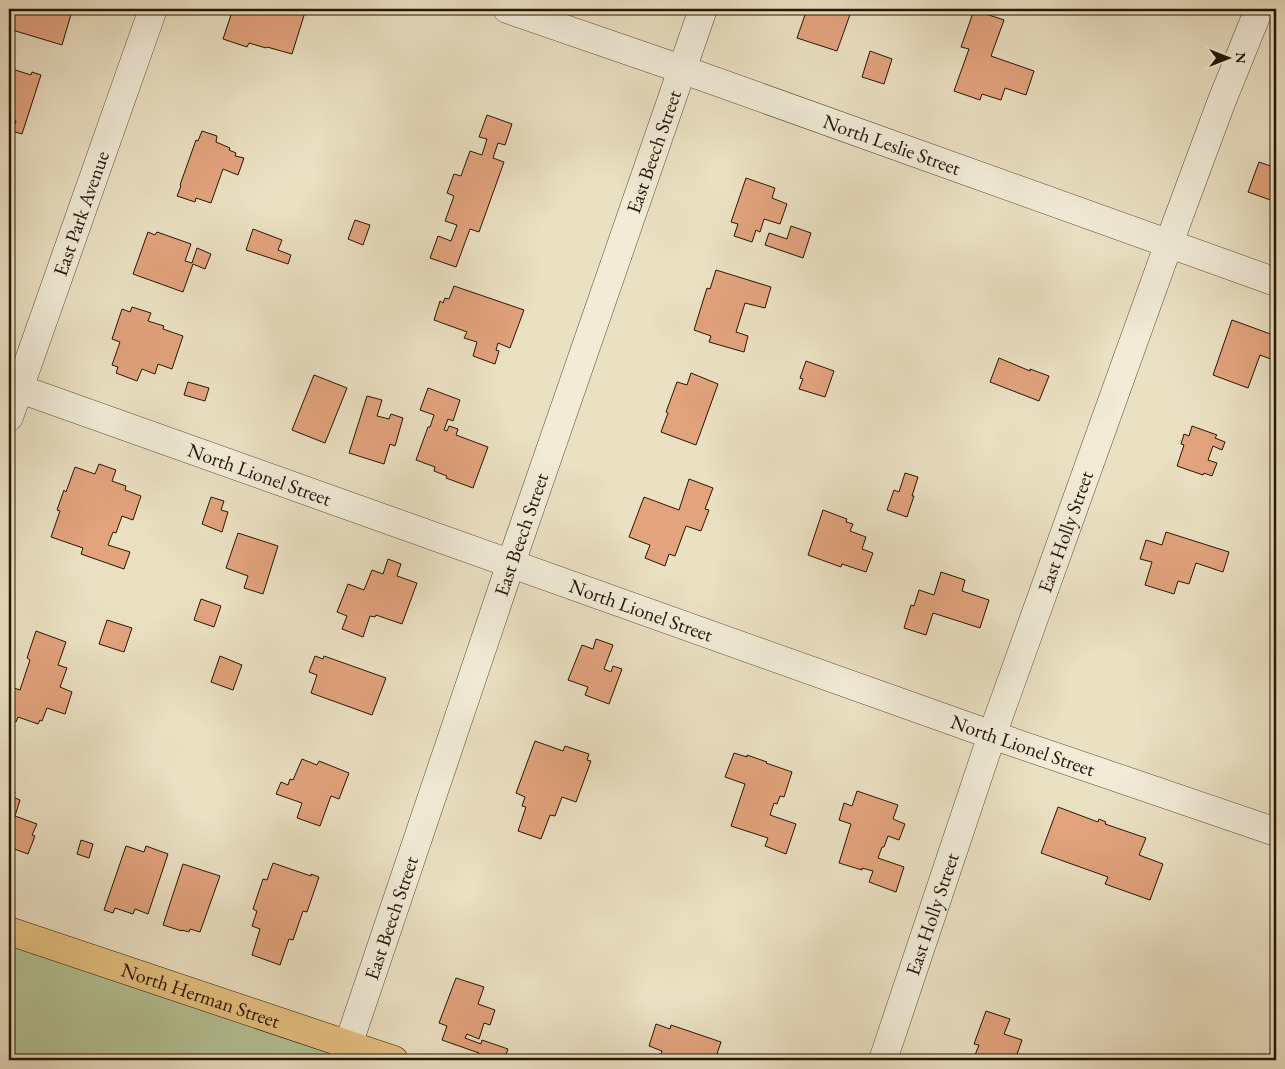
<svg xmlns="http://www.w3.org/2000/svg" width="1285" height="1069" viewBox="0 0 1285 1069" font-family="'EB Garamond',serif">
<style>
.green{fill:#b5c395;stroke:#6e6c4a}
.building{fill:#e2a37d;stroke:#261500}
.lines{fill:none;stroke-linecap:round;stroke-linejoin:round}
.minor-casing{stroke:#574830;stroke-width:29}
.major-casing{stroke:#261500;stroke-width:29}
.minor{stroke:#f1ebd7;stroke-width:28}
.major{stroke:#e5c081;stroke-width:28}
.labels{text-anchor:middle;dominant-baseline:central;stroke-width:5;stroke-linejoin:round;paint-order:stroke}
.street-label{font-size:20px;fill:#261500;stroke:#f1ebd7}
</style>
<rect width="100%" height="100%" fill="#eae0c2"/>
<filter id="stains"><feTurbulence type="fractalNoise" baseFrequency=".004" numOctaves="4"/><feColorMatrix values="0 0 0 0 .2 0 0 0 0 .09 0 0 0 0 .02 0 0 0 .5 -.17"/></filter>
<radialGradient id="worn" r=".72"><stop offset=".6" stop-color="#630" stop-opacity="0"/><stop offset="1" stop-color="#630" stop-opacity=".3"/></radialGradient>
<path class="green" d="M9,931L348,1044L343,1060H9Z"/>
<path class="building" d="M9,9H65L72,11L62,45L9,29Z
M233,9H306L292,54L267,47L266,48L249,43L247,47L223,39Z
M807,9H852L837,51L797,38Z
M974,10L1004,20L991,56L1034,71L1026,95L1005,88L1001,100L982,94L980,100L954,91L969,49L961,47Z
M870,51L892,59L884,84L862,77Z
M9,68L31,75L32,72L41,75L22,134L12,131L16,121L11,119L9,123Z
M487,115L512,124L505,145L498,143L493,158L504,162L479,232L470,229L456,267L430,258L438,236L451,241L457,225L445,221L454,196L447,193L454,174L461,176L470,151L482,155L487,139L479,137Z
M202,131L217,136L216,142L230,148L229,150L236,153L235,156L244,158L238,175L223,169L211,203L196,198L195,202L177,196L181,186L180,185L196,140L198,141Z
M1259,162L1276,168V202L1248,192Z
M746,178L775,188L772,198L787,204L780,224L764,219L760,232L756,230L752,242L734,236L738,224L731,222Z
M355,220L370,225L363,245L348,239Z
M791,226L811,233L803,258L765,245L769,233L787,239Z
M253,229L282,240L278,250L291,255L288,264L246,250Z
M148,232L155,235L157,232L191,244L185,261L192,263L197,248L211,254L205,269L193,264L183,292L133,274Z
M716,270L771,287L765,308L745,303L736,332L748,336L744,352L709,342L711,336L694,330L707,288L710,289Z
M454,286L524,310L510,348L498,343L496,350L499,351L495,364L473,356L477,342L464,338L467,332L434,320L440,301L443,303L445,298L449,299Z
M132,307L151,313L148,321L164,326L163,329L183,336L172,369L158,364L155,374L142,369L137,381L116,373L118,367L112,365L120,342L112,339L122,309L130,312Z
M1232,320L1276,336V361L1260,355L1248,388L1213,375Z
M999,358L1030,371V369L1049,376L1039,401L990,382Z
M806,361L834,371L825,397L799,389L803,379L800,378Z
M691,373L718,384L696,445L661,432L668,413L666,412L677,382L687,385Z
M314,375L347,388L325,443L292,430Z
M188,382L209,388L205,401L184,395Z
M428,388L460,400L453,421L448,419L444,430L447,431L449,426L458,429L456,435L488,447L473,488L446,478L447,476L434,471L435,467L416,460L428,427H430L434,415L420,410Z
M367,396L382,400L377,416L389,419L391,414L403,418L395,446L390,444L384,464L349,453Z
M1192,426L1217,435L1215,438L1225,442L1222,450L1213,446L1208,460L1217,463L1212,476L1204,473L1203,475L1177,466L1184,445L1181,444L1184,434L1189,436Z
M99,464L116,470L112,481L126,486L125,490L141,496L133,520L122,516L116,533L113,532L108,545L130,552L124,569L81,554L83,548L51,537L60,511L57,510L64,490L66,492L75,467L95,474Z
M905,473L918,477L912,496H914L907,517L887,510L894,490L899,492Z
M689,479L713,488L705,509L709,510L701,531L686,526L675,556L669,554L665,566L645,558L650,545L629,537L644,497L679,510Z
M211,497L224,501L221,510L228,512L222,532L202,524Z
M823,510L847,519L846,522L853,524L850,531L866,537L862,549L873,553L866,572L842,564L841,567L808,555Z
M1166,532L1229,552L1223,572L1196,563L1189,584L1178,581L1174,594L1145,585L1152,562L1140,559L1146,540L1162,545Z
M238,533L278,546L263,594L244,588L248,576L226,568Z
M388,559L401,564L397,576L417,583L402,624L376,615L375,617L370,616L363,637L342,629L347,616L337,612L348,584L364,590L372,570L383,574Z
M941,572L965,580L962,591L989,600L980,628L933,613L926,635L904,628L911,605L914,606L919,590L934,595Z
M201,599L221,606L214,627L194,620Z
M107,620L132,628L124,652L99,644Z
M36,631L66,642L58,665L67,668L60,687L72,692L65,714L47,708L42,721L40,720L38,724L18,717L16,722L9,720V694L11,687L20,690L30,660L27,658Z
M596,639L613,645L604,669L611,672L613,666L622,669L609,704L585,695L588,687L568,680L582,645L593,649Z
M220,656L242,665L233,690L211,682Z
M315,656L323,659L324,656L386,678L372,715L311,693L317,675L309,672Z
M535,741L563,751L565,746L589,754L587,760L591,761L576,802L562,797L555,816L550,815L541,839L518,831L526,807L522,806L525,797L516,793Z
M734,753L747,757V755L767,762L766,763L792,772L784,797L780,796L777,804L774,803L770,815L796,824L786,854L765,846L768,838L731,826L745,784L725,777Z
M302,759L317,765L319,761L349,773L339,799L331,796L320,826L297,818L302,803L276,794L281,782L288,785L290,779L293,780Z
M9,789L15,792L13,797L20,800L15,816L37,824L32,835L35,836L28,854L9,847Z
M857,791L898,805L893,819L905,824L899,840L888,836L884,847H882L878,858L904,867L896,892L869,882L873,871L862,868V870L839,863L851,824L839,820L844,803L852,806Z
M1058,807L1098,822L1099,819L1106,822L1105,824L1146,838L1139,855L1163,864L1150,900L1105,884L1108,877L1041,853Z
M81,840L93,844L89,858L77,854Z
M126,846L144,852L146,846L168,854L148,914L135,909L133,914L115,908L113,913L104,910Z
M273,863L311,876V874L319,877L307,912L303,911L293,940L289,939L280,965L252,955L260,929L252,926L257,911L253,909L263,879L267,880Z
M183,864L220,876L200,932L190,929L189,932L182,930V931L163,925Z
M456,978L484,987L478,1004L495,1010L490,1025L484,1023L479,1039L467,1034L465,1038L481,1044L482,1040L508,1049L504,1060H477L479,1053L442,1040L447,1026L439,1023Z
M986,1011L1010,1019L1004,1034L1022,1040L1015,1060H973L979,1045L974,1044Z
M656,1024L670,1029L671,1025L721,1042L715,1060H671L660,1056L662,1051L649,1046Z"/>
<g class="lines">
<defs>
<g id="minor">
<path id="s1" d="M507,9L681,69L1276,282"/>
<path id="s2" d="M9,385L992,735L1276,832"/>
<path id="s3" d="M9,417L153,9"/>
<path id="s4" d="M343,1060L511,563L703,9"/>
<path id="s5" d="M883,1060L992,735L1169,243L1221,103L1259,9"/>
</g>
<g id="major">
<path id="s6" d="M9,931L394,1060"/>
</g>
</defs>
<use href="#minor" class="minor-casing"/>
<use href="#major" class="major-casing"/>
<use href="#minor" class="minor"/>
<use href="#major" class="major"/>
</g>
<g class="labels">
<g class="street-label">
<text stroke="none"><textPath href="#s1" startOffset="408">North Leslie Street</textPath></text>
<text stroke="none"><textPath href="#s4" startOffset="960">East Beech Street</textPath></text>
<text stroke="none"><textPath href="#s3" startOffset="216">East Park Avenue</textPath></text>
<text stroke="none"><textPath href="#s2" startOffset="266">North Lionel Street</textPath></text>
<text stroke="none"><textPath href="#s5" startOffset="559">East Holly Street</textPath></text>
<text stroke="none"><textPath href="#s4" startOffset="555">East Beech Street</textPath></text>
<text stroke="none"><textPath href="#s2" startOffset="671">North Lionel Street</textPath></text>
<text stroke="none"><textPath href="#s2" startOffset="1076">North Lionel Street</textPath></text>
<text stroke="none"><textPath href="#s5" startOffset="154">East Holly Street</textPath></text>
<text stroke="none"><textPath href="#s4" startOffset="150">East Beech Street</textPath></text>
<text stroke="none"><textPath href="#s6" startOffset="202">North Herman Street</textPath></text>
</g>
</g>
<rect width="1285" height="1069" fill="none" stroke="#eae0c2" stroke-width="30"/>
<rect x="10" y="10" width="1265" height="1049" fill="none" stroke="#261500" stroke-width="2.5"/>
<rect x="15" y="15" width="1255" height="1039" fill="none" stroke="#261500"/>
<g transform="translate(1228 58) rotate(90)" stroke="#f1ebd7" stroke-width="4" paint-order="stroke">
<path d="M0-4L9 19L0 12L-9 19Z" fill="#261500"/>
<text y="-8" font-size="14" font-weight="bold" text-anchor="middle" fill="#261500">N</text>
</g>
<rect width="100%" height="100%" filter="url(#stains)"/>
<rect width="100%" height="100%" fill="url(#worn)"/>
</svg>
